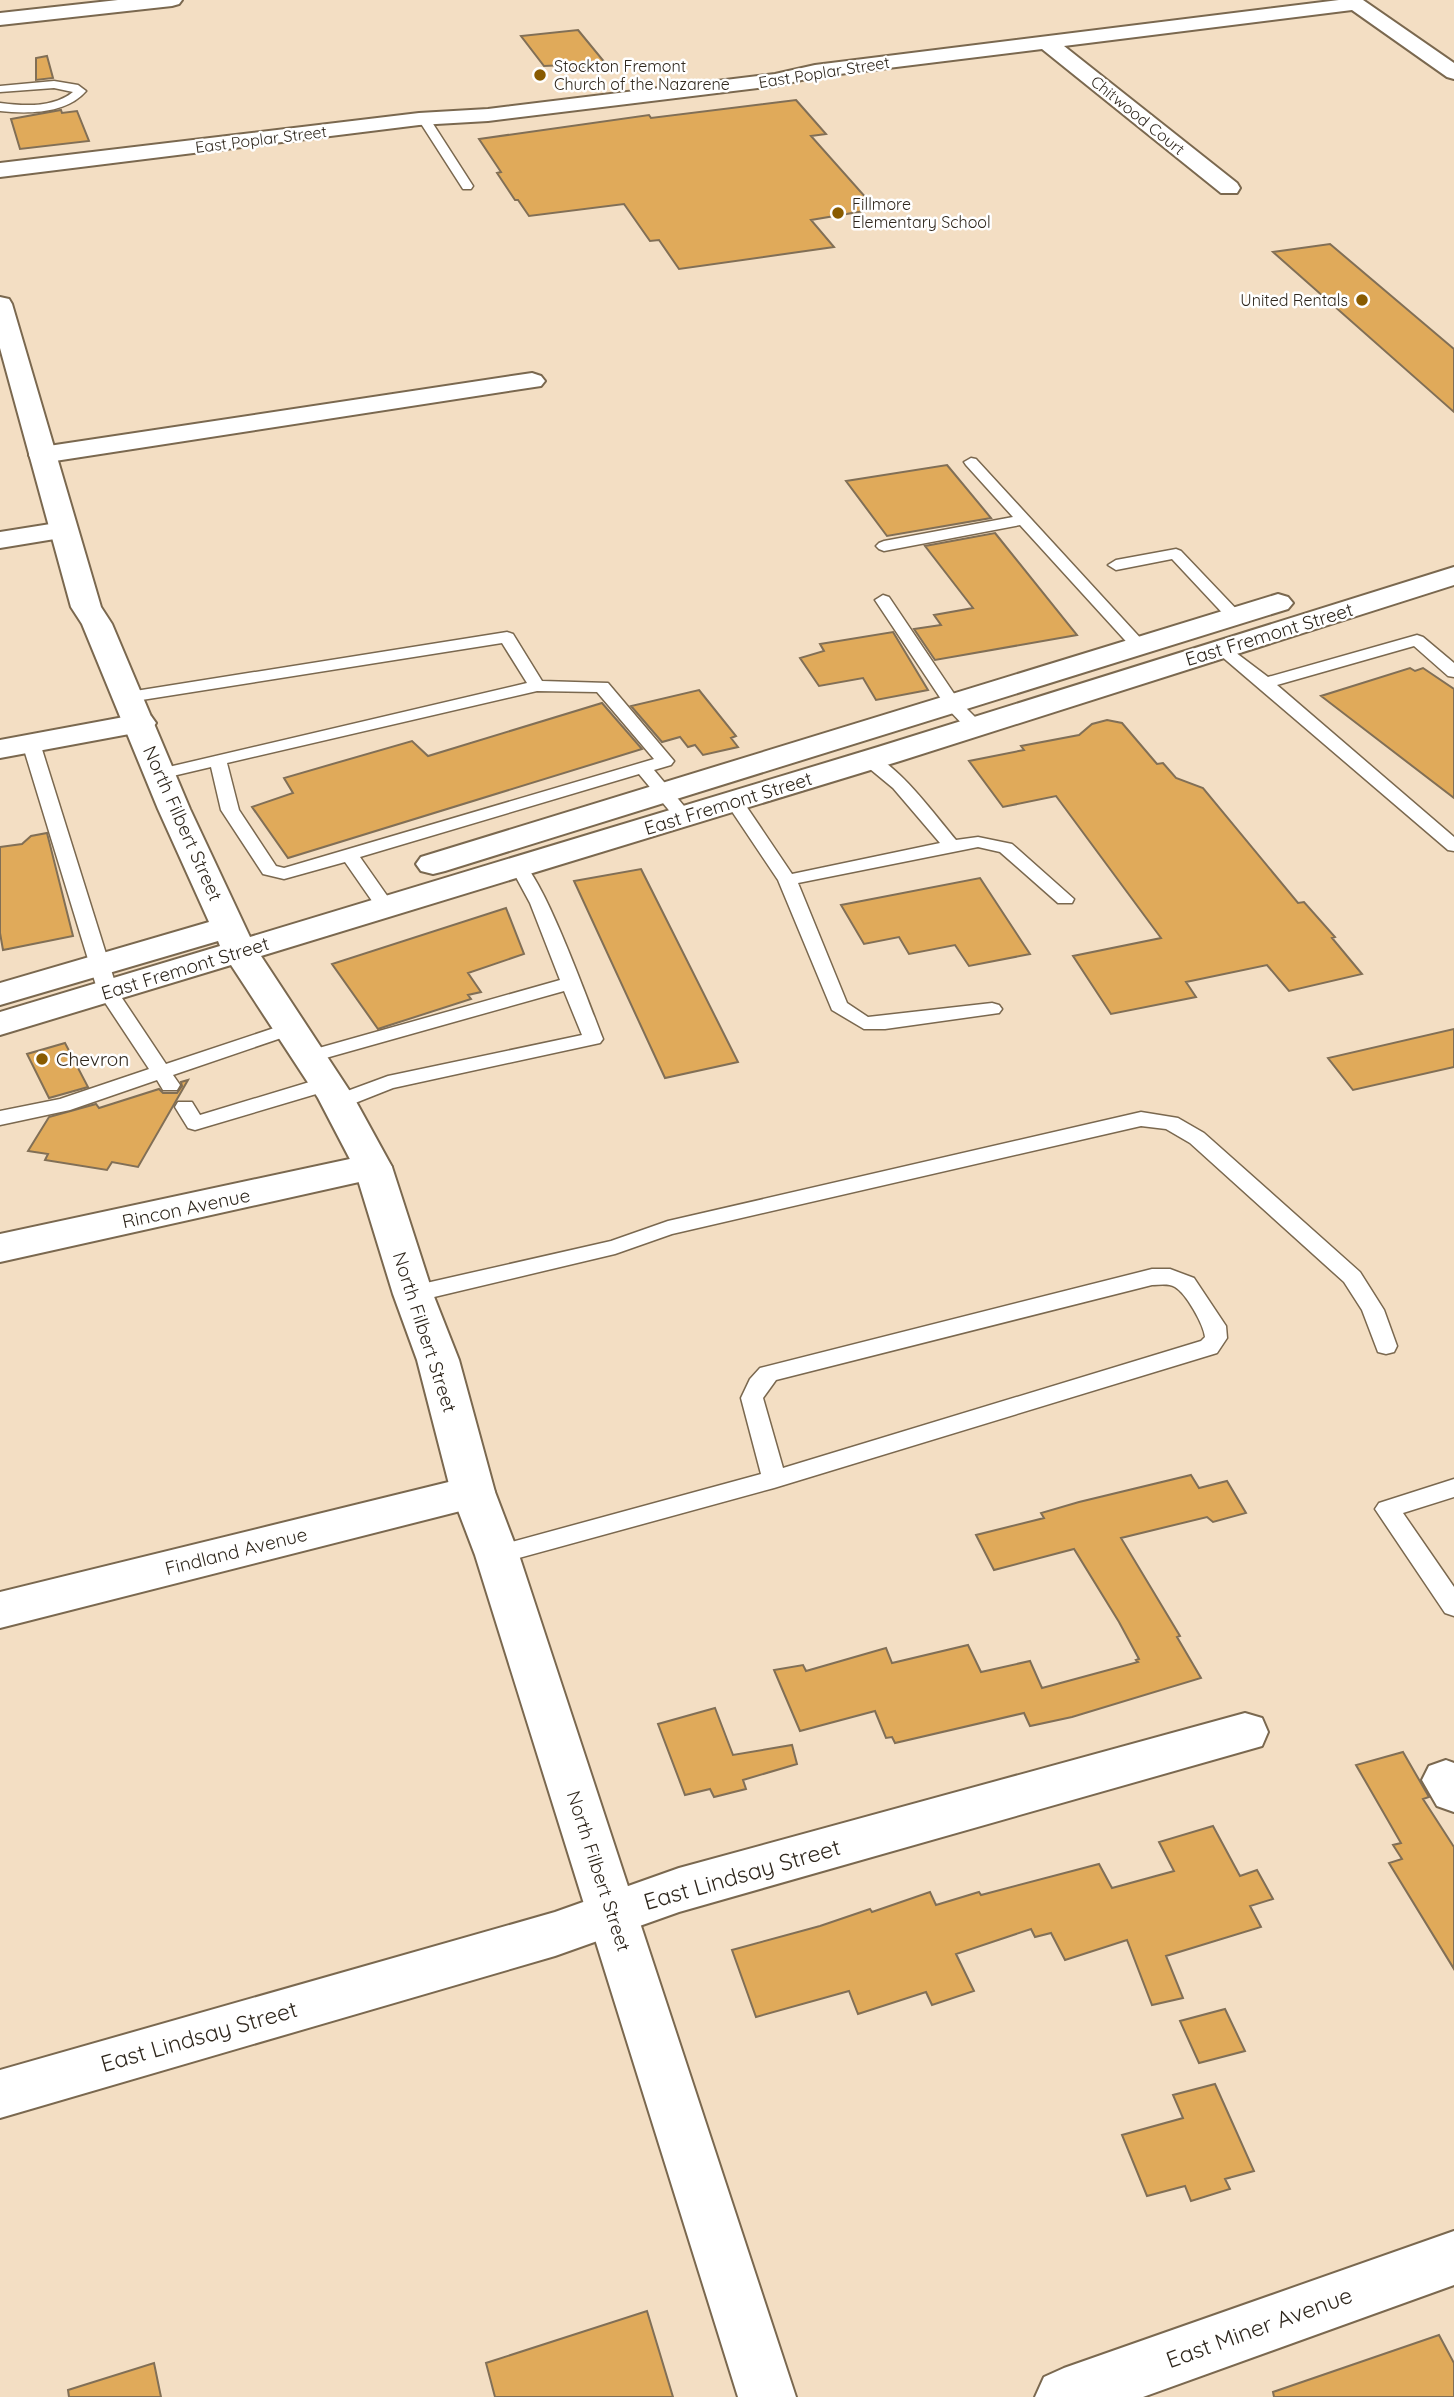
<svg xmlns="http://www.w3.org/2000/svg" width="1454" height="2397" viewBox="0 0 1454 2397" font-family="Quicksand,sans-serif">
<style>
.building{fill:#e0aa5a;stroke:#816f56;stroke-width:2}
.lines{fill:none;stroke-linecap:round;stroke-linejoin:round}
.lane-casing{stroke:#7a684f;stroke-width:3}
.street-casing{stroke:#7a684f;stroke-width:4}
.secondary-casing{stroke:#7a684f;stroke-width:4}
.lane{fill:#fff;fill-rule:evenodd}
.street{fill:#fff;fill-rule:evenodd}
.secondary{fill:#fff;fill-rule:evenodd}
.poi-dot{fill:#895b00;stroke:#fff;stroke-width:2.5}
.labels{text-anchor:middle;dominant-baseline:central;stroke-width:5;stroke-linejoin:round;paint-order:stroke}
.far-poi-label{font-size:16px;fill:#2f271d;stroke:#fff;text-anchor:start}
.far-street-label{font-size:16px;fill:#2f271d;stroke:#fff}
.street-label{font-size:19px;fill:#2f271d;stroke:#fff}
.poi-label{font-size:19px;fill:#2f271d;stroke:#fff;text-anchor:start}
.near-street-label{font-size:23px;fill:#2f271d;stroke:#fff}
</style>
<rect width="100%" height="100%" fill="#f3dec3"/>
<path class="building" d="M578,30L606,64L569,69L566,65L544,66L521,36Z
M47,56L53,78L36,80V58Z
M796,100L826,134L811,136L876,209L811,220L834,247L679,269L659,240L650,241L624,204L529,216L518,200H515L497,173L501,172L479,139L649,115L651,118Z
M61,110L62,113L77,111L89,141L20,149L11,119Z
M1330,244L1454,349V412L1273,252Z
M947,465L991,518L887,536L846,481Z
M995,533L1077,635L935,660L914,629L941,625L934,615L973,608L925,546Z
M893,632L928,690L876,700L863,678L819,686L800,658L824,651L820,644Z
M1410,668L1415,671L1423,668L1454,689V798L1321,696Z
M699,690L736,736L731,738L738,747L703,755L695,745L688,747L680,737L662,742L631,706Z
M602,703L642,749L288,858L252,807L293,793L284,778L412,741L428,756Z
M1107,720L1122,723L1157,764L1163,763L1176,778L1203,788L1298,903L1304,902L1335,937L1332,938L1362,974L1289,991L1267,965L1186,982L1196,997L1111,1014L1073,956L1161,938L1056,796L1003,807L969,761L1024,750L1021,746L1079,735L1092,724Z
M47,833L73,936L3,950L0,933V847L22,844L31,836Z
M641,869L738,1062L665,1078L574,881Z
M980,878L1030,954L969,966L955,945L909,954L899,937L864,944L841,905Z
M506,908L524,954L468,973L481,992L468,995L471,999L387,1026L378,1029L332,964Z
M1454,1029V1067L1353,1090L1328,1058Z
M65,1043L88,1087L49,1098L27,1054Z
M188,1080L138,1167L112,1162L107,1170L45,1160L48,1154L28,1151L49,1117L96,1104L99,1108L159,1089L163,1093H177L182,1086L181,1082Z
M1191,1475L1199,1488L1227,1481L1246,1513L1213,1522L1207,1517L1121,1538L1180,1636L1177,1637L1201,1678L1072,1717L1030,1726L1024,1713L895,1743L892,1737L886,1738L875,1711L800,1731L774,1670L803,1665L806,1671L886,1648L892,1663L968,1645L981,1672L1030,1661L1042,1688L1138,1662L1136,1660L1139,1659L1119,1622L1074,1549L994,1570L976,1535L1044,1518L1041,1513L1079,1502Z
M715,1708L733,1755L792,1745L797,1764L743,1780L746,1789L714,1797L710,1789L685,1795L658,1724Z
M1403,1752L1429,1797L1423,1799L1454,1847V1969L1389,1863L1402,1859L1393,1845L1401,1843L1356,1765Z
M1213,1826L1240,1876L1257,1870L1273,1899L1250,1906L1261,1927L1166,1956L1183,1998L1152,2005L1127,1940L1065,1960L1051,1933L1035,1937L1031,1929L956,1954L974,1991L932,2005L926,1992L858,2014L849,1991L756,2017L732,1950L820,1926L870,1909L872,1912L930,1892L936,1905L979,1892L981,1895L1099,1864L1112,1888L1174,1871L1159,1842Z
M1225,2009L1245,2051L1199,2063L1180,2021Z
M1215,2084L1254,2171L1225,2179L1230,2189L1191,2201L1185,2186L1147,2196L1122,2135L1183,2118L1173,2095Z
M647,2311L673,2397H495L486,2363Z
M1439,2335L1454,2363V2397H1274L1273,2392Z
M154,2363L161,2397H69L68,2390Z"/>
<g class="lines">
<defs>
<path id="lane" d="M54,81L78,85L86,91C66,114 28,114 0,111V103C24,106 54,108 73,92L54,88L0,92V86Z
M420,116H428L473,186L471,189H463L418,119Z
M971,458L976,459L1145,643L1147,646L1145,649H1133L1020,525L884,551L879,549L876,546L879,543L884,541L1013,517L966,465L964,462Z
M1176,549L1181,551L1241,614L1243,617L1241,620H1229L1172,559L1116,570L1108,565L1116,560Z
M883,595L889,597L959,701L981,723L983,727L981,731H969L947,708L875,600Z
M507,632L513,634L542,681L608,683L674,761L671,765L654,770L689,812L692,816L689,820H677L639,774L360,857L395,907L386,913L379,911L345,862L284,879L263,874L221,810L211,767L160,779L151,774L160,769L527,683L502,643L129,702L121,697L129,692ZM537,691L597,692L654,759L284,868L276,866L239,810L227,763Z
M1417,635L1423,637L1454,663V677L1448,676L1414,646L1277,685L1454,837V851L1448,850L1213,649L1221,644L1227,646L1268,677Z
M31,738L40,743L118,992L166,1064L289,1023L296,1025L299,1029L296,1033L173,1075L180,1085L177,1090H163L157,1080L70,1110L0,1125V1111L60,1099L149,1069L98,992L22,743Z
M870,755C896,761 938,819 956,840L978,837L1012,844L1074,899L1072,903H1058L1000,852L978,847L798,883L847,1003L868,1017L992,1003L999,1005L1002,1009L999,1013L885,1029H864L832,1010L778,880L725,801L734,796L740,797L792,874L940,843L893,788L864,764L861,760Z
M519,861C540,866 592,1012 603,1039L600,1043L393,1088L345,1107H331L328,1102L331,1097L388,1076L582,1035L564,991L308,1063L301,1061L298,1057L301,1053L560,980L530,903L510,866Z
M326,1077L333,1079L336,1084L333,1089L195,1130L188,1128L175,1107L178,1102H192L200,1115Z
M1141,1112L1178,1118L1204,1133L1360,1272L1384,1310L1397,1346L1394,1352L1386,1354L1378,1352L1362,1310L1344,1282L1190,1143L1166,1129L1141,1126L672,1234L615,1254L413,1302L405,1299L402,1294L405,1289L413,1286L611,1241L668,1221Z
M1152,1269H1170L1194,1278L1226,1326L1227,1338L1217,1353L774,1488L497,1564L489,1562L485,1555L489,1548L497,1546L761,1474L741,1398L750,1379L760,1368ZM1152,1285C1160,1285 1168,1283 1175,1287C1186,1293 1204,1325 1205,1337L1201,1341L783,1468L763,1398L776,1380Z
M1454,1479V1497L1403,1513L1454,1587V1616L1445,1613L1375,1509L1379,1503Z"/>
<path id="street" d="M118,0H182L179,4L172,6L0,25V13Z
M1339,0H1363L1454,63V79L1447,77L1352,10L1064,46L1237,183L1240,188L1237,193H1221L1042,49L815,77L775,86L488,121L419,125L0,177V163L419,113L488,109L775,74L815,65Z
M532,373L541,376L545,381L541,386L42,463L32,461L29,455L32,449L42,447Z
M63,522L73,524L77,530L73,536L0,548V532Z
M140,714L151,716L156,723L151,730L0,758V740Z
M373,1154L386,1158L392,1167L386,1176L0,1262V1234Z
M473,1476L488,1480L495,1492L488,1504L0,1628V1592Z
M1245,1713L1262,1718L1268,1732L1262,1746L679,1912L555,1956L0,2118V2070L555,1912L679,1868Z
M1446,1760L1454,1763V1812L1437,1806L1422,1780L1429,1766Z
M1454,2231V2285L1143,2397H1035L1044,2377L1064,2368Z"/>
<path id="secondary" d="M0,297L9,299L12,304L101,607L112,624L190,809L250,937L878,747L1454,567V585L900,761L261,956L353,1096L392,1167L433,1294L459,1360L495,1492L519,1555L796,2397H738L475,1555L451,1492L417,1360L393,1294L354,1167L318,1098L231,965L0,1035V1012L220,946L218,941L0,1005V983L209,922L158,809L82,624L71,607L0,348Z
M1278,594L1288,597L1293,603L1288,609L445,871L433,874L421,871L416,864L421,857Z"/>
</defs>
<use href="#lane" class="lane-casing"/>
<use href="#street" class="street-casing"/>
<use href="#secondary" class="secondary-casing"/>
<use href="#lane" class="lane"/>
<use href="#street" class="street"/>
<use href="#secondary" class="secondary"/>
</g>
<g class="poi-dot">
<circle cx="540" cy="75" r="7"/>
<circle cx="838" cy="213" r="7"/>
<circle cx="1362" cy="300" r="7"/>
<circle cx="42" cy="1059" r="7"/>
</g>
<g class="labels">
<g class="far-poi-label">
<text x="554" y="66">Stockton Fremont<tspan x="554" dy="18">Church of the Nazarene</tspan></text>
<text x="852" y="204">Fillmore<tspan x="852" dy="18">Elementary School</tspan></text>
<text x="1348" y="300" text-anchor="end">United Rentals</text>
</g>
<g class="far-street-label">
<text transform="translate(824 72) rotate(-9)">East Poplar Street</text>
<text transform="translate(1138 115) rotate(39)">Chitwood Court</text>
<text transform="translate(261 139) rotate(-7)">East Poplar Street</text>
</g>
<g class="street-label">
<text transform="translate(1269 634) rotate(-17)">East Fremont Street</text>
<text transform="translate(728 803) rotate(-17)">East Fremont Street</text>
<text transform="translate(183 823) rotate(66)">North Filbert Street</text>
<text transform="translate(185 968) rotate(-17)">East Fremont Street</text>
<text transform="translate(186 1208) rotate(-12)">Rincon Avenue</text>
<text transform="translate(425 1332) rotate(72)">North Filbert Street</text>
<text transform="translate(236 1551) rotate(-14)">Findland Avenue</text>
<text transform="translate(599 1871) rotate(72)">North Filbert Street</text>
</g>
<g class="poi-label">
<text x="56" y="1059">Chevron</text>
</g>
<g class="near-street-label">
<text transform="translate(742 1874) rotate(-16)">East Lindsay Street</text>
<text transform="translate(199 2036) rotate(-16)">East Lindsay Street</text>
<text transform="translate(1259 2327) rotate(-20)">East Miner Avenue</text>
</g>
</g>
</svg>
